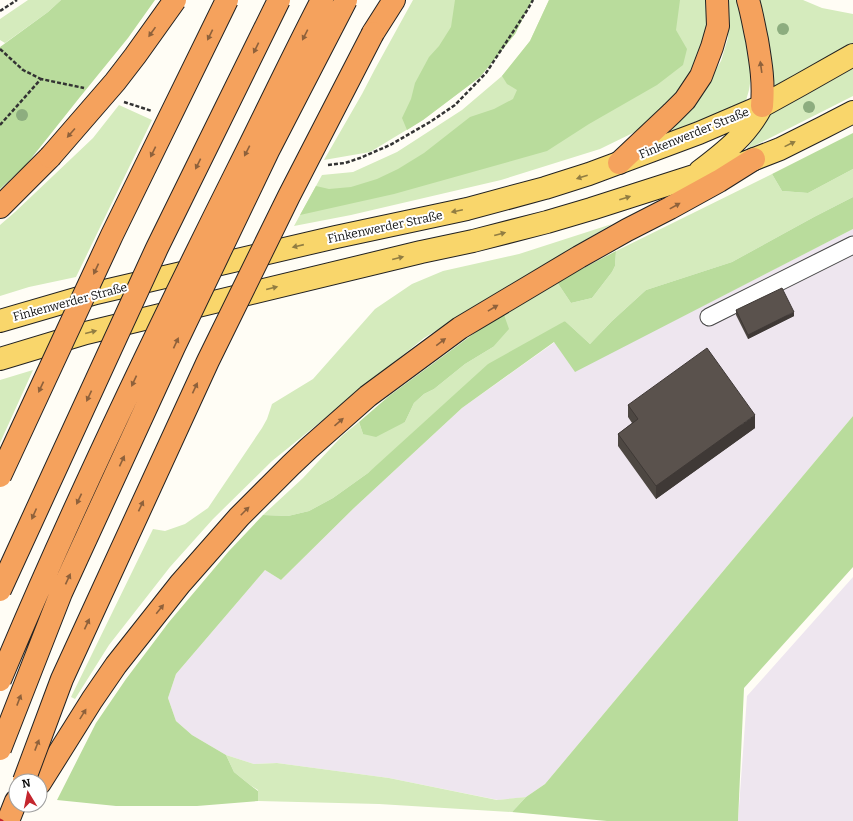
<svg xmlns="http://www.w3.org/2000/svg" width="853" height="821" viewBox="0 0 853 821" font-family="Bitter,serif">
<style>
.industrial{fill:#eee6ef}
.green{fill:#d5ebbd}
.forest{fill:#b9dc9c}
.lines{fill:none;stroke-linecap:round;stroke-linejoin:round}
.minor-casing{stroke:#444;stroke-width:19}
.primary-casing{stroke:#222;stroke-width:24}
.motorway-casing{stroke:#222;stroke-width:24}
.path{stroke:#333;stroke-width:2.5;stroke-dasharray:4 2;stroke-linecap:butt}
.minor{stroke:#fff;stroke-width:17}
.primary{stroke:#f9d66b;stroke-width:22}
.motorway{stroke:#f5a25d;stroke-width:22}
.rail{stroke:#c4262e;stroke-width:3}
.motorway-bridge-casing{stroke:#222;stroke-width:24;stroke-linecap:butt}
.motorway-bridge{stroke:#f5a25d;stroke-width:22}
.tree{fill:#8dad7f}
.wall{fill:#4d4742}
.shaded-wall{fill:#3f3936}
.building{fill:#5a524d;stroke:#3f3936}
.oneway{fill:#8e613b}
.oneway2{fill:#917d42}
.labels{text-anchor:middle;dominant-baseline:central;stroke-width:4;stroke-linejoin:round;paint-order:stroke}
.street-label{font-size:12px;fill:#111;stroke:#fff}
</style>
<rect width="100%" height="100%" fill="#fffdf5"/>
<path class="industrial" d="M853,229V416L545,784L526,797L498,800L389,778L277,763L254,764L226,755L192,735L176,721L168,698L176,674L265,570L281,580L354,508L462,408L555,342L575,371Z
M853,577V821H738L747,696Z"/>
<path class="green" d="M28,0H61L48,12L5,43L0,40V19Z
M413,0H532L515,34L480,77L423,120L370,152L324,160L362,94L375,69Z
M549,0H708L707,29L693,71L671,99L643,128L600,149L501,180L351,215L294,226L322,175L353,172L397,152L462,110L502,76L530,41Z
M729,0H739L747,44L751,77L749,90L745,104L667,136L700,96L721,61L728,38Z
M759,0H803L822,8L853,14V43L773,89Z
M853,68V96L746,150L761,128L767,114L832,80Z
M119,105L152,120L76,277L29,287L0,296V225L15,212L93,138Z
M853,169V197L814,217L732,262L646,290L612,321L590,344L565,321L368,473L333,498L309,511L288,516L263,515L303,478L343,435L359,422L363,434L405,422L414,403L424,394L434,389L465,364L493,347L503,312L557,282L571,303L592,298L612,272L615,266L616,251L772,174L782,191L808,193Z
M612,224L424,338L272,461L213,519L170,567L109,645L75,699L71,697L153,529L165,531L185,524L208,508L262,428L267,419L272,404L313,379L375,309L412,284L443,271L519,254Z
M33,370L0,443V380Z
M226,755L254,764L277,763L389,778L497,800L526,797L512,812L379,804L258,801V790L250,785L234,772Z"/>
<path class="forest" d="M61,0H155L128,38L80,97L26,165L0,189V47L48,12Z
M455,0H532L515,34L480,77L423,120L407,130L402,118L411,99L415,83L429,57L439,46L451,27Z
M549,0H680L676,30L687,49L683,65L657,85L589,124L547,151L394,194L300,215L316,186L329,189L351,187L377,179L398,169L424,153L470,117L494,109L513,99L517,90L507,84L502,76L530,41Z
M853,133V169L808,193L782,191L772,174Z
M853,197V229L575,372L554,342L462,408L354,508L281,580L265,570L176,674L168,698L176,721L192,735L226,755L234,772L250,785L258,791V801L197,806H116L57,800L96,723L126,679L169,622L229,551L263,515L288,516L309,511L333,498L368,473L488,364L565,321L590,344L612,321L646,290L732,262L814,217Z
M616,251L615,266L612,272L592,298L571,303L557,282Z
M503,312L509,329L493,347L465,364L434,389L424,394L414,403L405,422L376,437L363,434L359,422L389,396Z
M853,416V567L744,688L738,821H607L512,812L526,797L545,784Z"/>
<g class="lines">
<defs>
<path id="minor" d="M709,317L853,245"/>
<path id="primary" d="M700,171C725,152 747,135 762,106
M0,321L96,293L336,237L467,209L545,188L589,174L699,133L762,106L800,85L853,55
M0,359L86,333L421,252L473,241L547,222L591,209L694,176L739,165L780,149L822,128L853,112"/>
<path id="motorway" d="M748,0C752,13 754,27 757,40C761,64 764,82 762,106
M373,33L394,0
M619,163L672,113L685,100L701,76L712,47L718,26L717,0
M0,207L50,157
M40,783L92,700L116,665L180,584L239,517L291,465L309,448L368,396L460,328L579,257L627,230L670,208L719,181L754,159
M8,821L16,801"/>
</defs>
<use href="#minor" class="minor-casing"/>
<use href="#primary" class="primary-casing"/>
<use href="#motorway" class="motorway-casing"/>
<path class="path" d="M0,11L17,0
M0,49L23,70L41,79
M124,102L152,111
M0,125L41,79L84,88
M328,165L345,163L360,158L390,145L430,122L455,105L486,73L528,9L533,0"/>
<use href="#minor" class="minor"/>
<use href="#primary" class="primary"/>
<use href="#motorway" class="motorway"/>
<path class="rail" d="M0,820L2,821"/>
<defs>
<path id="motorway-bridge" d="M50,157L115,82L135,56L175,0
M0,476L112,235L227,0
M0,590L157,248L279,0
M0,680C72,507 154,337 238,169C266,113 293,56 322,0
M0,749L61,593L174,347L268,151L346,0
M24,781L62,679L208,361L289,196L373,33"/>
</defs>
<use href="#motorway-bridge" class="motorway-bridge-casing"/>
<use href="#motorway-bridge" class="motorway-bridge"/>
</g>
<g class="tree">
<circle cx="783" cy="29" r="6"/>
<circle cx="809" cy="107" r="6"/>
<circle cx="22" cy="115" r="6"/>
</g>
<path class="wall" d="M736,310L794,316L748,339L736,315Z
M628,405L755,428L656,499L618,446V434L632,423L628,417Z"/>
<path class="shaded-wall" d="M794,312V316L748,339V335Z
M755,415V428L656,499V486Z"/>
<path class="building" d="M782,288L794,312L748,335L736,310Z
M707,348L755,415L656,486L618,434L638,419L628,405Z"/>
<defs><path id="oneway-solid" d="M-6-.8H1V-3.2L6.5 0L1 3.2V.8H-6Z"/></defs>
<g class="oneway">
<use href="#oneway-solid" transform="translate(152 32) rotate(125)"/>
<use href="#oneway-solid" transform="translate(210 35) rotate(116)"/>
<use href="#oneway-solid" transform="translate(305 35) rotate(117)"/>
<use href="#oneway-solid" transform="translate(256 48) rotate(116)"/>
<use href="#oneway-solid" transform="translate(761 67) rotate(-98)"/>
<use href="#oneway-solid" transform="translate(71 133) rotate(131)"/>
<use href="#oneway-solid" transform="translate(247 151) rotate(117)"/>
<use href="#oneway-solid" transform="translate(153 152) rotate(116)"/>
<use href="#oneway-solid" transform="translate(198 164) rotate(116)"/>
<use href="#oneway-solid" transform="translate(675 206) rotate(-29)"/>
<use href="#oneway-solid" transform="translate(96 269) rotate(115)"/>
<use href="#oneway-solid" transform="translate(493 308) rotate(-31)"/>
<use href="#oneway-solid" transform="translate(441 342) rotate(-37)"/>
<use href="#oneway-solid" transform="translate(176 343) rotate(-65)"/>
<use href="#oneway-solid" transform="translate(134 381) rotate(115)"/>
<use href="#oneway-solid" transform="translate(41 387) rotate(115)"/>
<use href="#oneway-solid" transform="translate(195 388) rotate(-65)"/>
<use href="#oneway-solid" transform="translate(89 396) rotate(115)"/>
<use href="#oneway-solid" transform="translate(339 422) rotate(-41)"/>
<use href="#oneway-solid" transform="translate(122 461) rotate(-65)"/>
<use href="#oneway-solid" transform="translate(79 499) rotate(115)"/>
<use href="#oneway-solid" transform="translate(141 506) rotate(-65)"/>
<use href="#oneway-solid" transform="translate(245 511) rotate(-45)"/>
<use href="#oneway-solid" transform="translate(34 514) rotate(114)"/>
<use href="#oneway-solid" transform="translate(68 579) rotate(-65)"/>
<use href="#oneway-solid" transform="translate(160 609) rotate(-51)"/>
<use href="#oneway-solid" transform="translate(87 624) rotate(-65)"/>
<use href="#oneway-solid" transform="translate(19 700) rotate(-69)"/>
<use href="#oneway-solid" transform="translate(83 714) rotate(-58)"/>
<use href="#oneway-solid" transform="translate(37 745) rotate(-69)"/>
</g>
<g class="oneway2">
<use href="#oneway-solid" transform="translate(790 144) rotate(-26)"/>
<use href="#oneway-solid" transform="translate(582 177) rotate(162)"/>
<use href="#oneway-solid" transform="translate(625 198) rotate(-18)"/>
<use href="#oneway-solid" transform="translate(457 211) rotate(168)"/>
<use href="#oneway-solid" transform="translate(500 234) rotate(-15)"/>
<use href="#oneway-solid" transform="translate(298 246) rotate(167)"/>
<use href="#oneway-solid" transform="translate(398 258) rotate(-14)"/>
<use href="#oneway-solid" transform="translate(272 288) rotate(-14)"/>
<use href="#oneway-solid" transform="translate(91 332) rotate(-14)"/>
</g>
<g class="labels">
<g class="street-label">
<text transform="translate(694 133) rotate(-22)">Finkenwerder Straße</text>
<text transform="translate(385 227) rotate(-12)">Finkenwerder Straße</text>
<text transform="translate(70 302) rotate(-15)">Finkenwerder Straße</text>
</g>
</g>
<g transform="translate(28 793) rotate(350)"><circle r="19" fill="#ffffff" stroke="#a0a0a0"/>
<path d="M0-3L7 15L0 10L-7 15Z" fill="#c4262e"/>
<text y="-6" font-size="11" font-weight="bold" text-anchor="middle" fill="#111111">N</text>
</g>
</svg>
